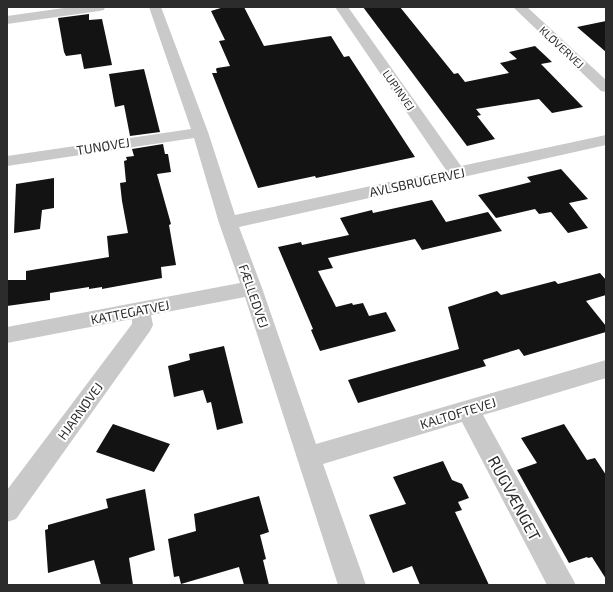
<svg xmlns="http://www.w3.org/2000/svg" width="613" height="592" viewBox="0 0 613 592" font-family="'Exo 2',sans-serif">
<style>
.building{fill:#131313}
.lines{fill:none;stroke-linecap:round;stroke-linejoin:round}
.minor{fill:#c9c9c9;fill-rule:evenodd}
.labels{text-anchor:middle;dominant-baseline:central;stroke-width:4;stroke-linejoin:round;paint-order:stroke}
.far-street-label{font-size:11px;fill:#2c2c2c;stroke:#fff}
.street-label{font-size:13px;fill:#2c2c2c;stroke:#fff}
.near-street-label{font-size:16px;fill:#2c2c2c;stroke:#fff}
</style>
<rect width="100%" height="100%" fill="#fff"/>
<path class="building" d="M224,7H244L264,46L331,36L344,57L349,56L415,157L316,178L315,176L258,188L212,73H217L216,69L217,68L230,66L219,41L225,40L211,11Z
M363,7H400L454,74L458,73L465,82L509,73L500,63L517,59L509,52L535,46L552,62L541,64L583,107L552,113L539,99L476,109L481,115L477,116L495,139L467,146Z
M89,14V20L102,19L112,65L84,69L81,54L66,56L64,52L58,18Z
M606,21V52L577,27Z
M144,69L160,132L130,136L124,105L115,107L109,74Z
M163,144L165,154H168L171,172L157,174L171,224L169,225L176,265L161,267L162,278L102,289V287L89,289V287L50,293V300L7,306V280H26V271L109,257L107,236L128,233L122,201L120,183L126,182L124,161L127,160L126,157L134,156L132,149Z
M561,169L588,199L569,203L588,228L568,233L551,212L539,214L535,209L496,218L478,195L531,182L527,177Z
M54,178V208L42,210L40,229L14,233L16,184Z
M432,200L446,222L488,212L502,231L422,250L415,239L328,258L333,268L318,271L336,307L352,303L353,305L363,303L369,316L386,312L396,331L320,351L311,330L313,329L278,247L301,242L302,245L349,235L340,218L372,210L373,213Z
M600,273L606,280V295L586,301L606,326V332L524,356L519,349L483,360L486,366L358,403L348,380L459,349L448,307L497,291L501,295L555,281L558,284Z
M224,346L243,423L217,430L211,402L207,403L203,390L174,397L168,366L190,360L189,354Z
M113,424L170,444L154,472L96,452Z
M564,424L587,460L595,458L606,475V579L592,557L588,558L587,557L569,563L517,470L537,463L521,438Z
M443,461L452,480L462,484L469,498L458,502L462,510L455,512L489,585H420L412,566L393,573L369,515L406,504L393,477Z
M145,489L155,550L129,558L133,585H101L94,560L48,573L45,530L48,529V525L108,508L106,499Z
M259,496L269,532L260,535L266,559L263,560L269,585H244L239,567L181,584L179,576L174,577L168,539L196,531L194,514Z"/>
<g class="lines">
<path class="minor" d="M71,7H105L104,10L99,11L7,24V16Z
M149,7H161L208,132L235,215L446,170L335,7H348L461,166L606,135V145L239,227L262,288L316,444L606,360V378L483,415L576,585H547L462,422L323,464L366,585H338L245,297L151,315L153,325L150,331L16,519L7,522V490L132,324V319L7,343V327L240,283L219,223L194,138L7,166V156L191,129Z
M513,7H527L606,80V92L601,91Z"/>
</g>
<g class="labels">
<g class="far-street-label">
<text transform="translate(562 47) rotate(43)">KLØVERVEJ</text>
<text transform="translate(399 90) rotate(55)">LUPINVEJ</text>
</g>
<g class="street-label">
<text transform="translate(103 146) rotate(-9)">TUNØVEJ</text>
<text transform="translate(417 182) rotate(-12)">AVLSBRUGERVEJ</text>
<text transform="translate(254 296) rotate(71)">FÆLLEDVEJ</text>
<text transform="translate(130 312) rotate(-11)">KATTEGATVEJ</text>
<text transform="translate(80 411) rotate(-54)">HJARNØVEJ</text>
<text transform="translate(458 413) rotate(-17)">KALTOFTEVEJ</text>
</g>
<g class="near-street-label">
<text transform="translate(515 498) rotate(62)">RUGVÆNGET</text>
</g>
</g>
<rect width="613" height="592" fill="none" stroke="#2c2c2c" stroke-width="16"/>
</svg>
